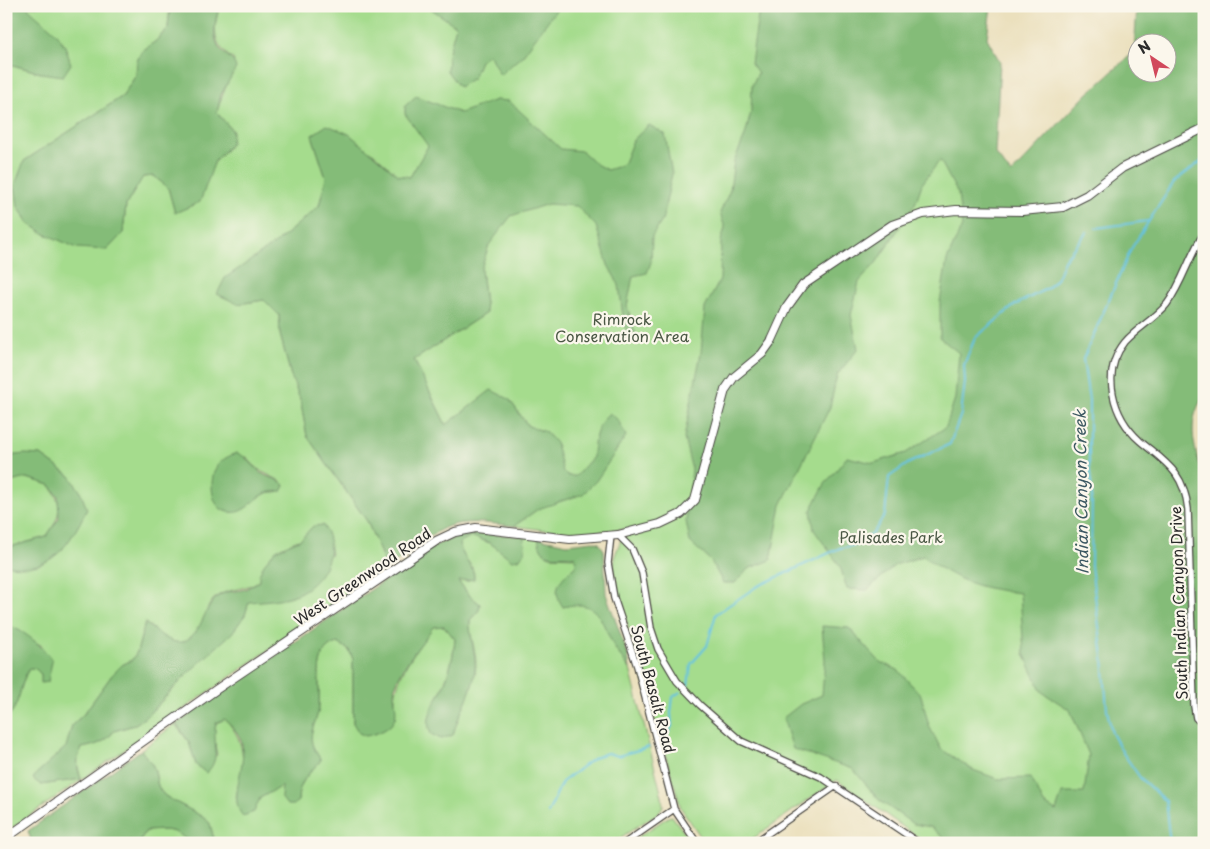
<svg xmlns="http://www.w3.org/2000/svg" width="1210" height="849" viewBox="0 0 1210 849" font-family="'Playpen Sans',sans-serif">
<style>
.green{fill:#a5dc8d;stroke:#68845c;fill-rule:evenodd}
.forest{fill:#84bc78;stroke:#587452;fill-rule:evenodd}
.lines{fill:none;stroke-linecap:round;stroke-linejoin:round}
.stream{stroke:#63c2e1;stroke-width:2}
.minor-casing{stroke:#484641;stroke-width:8}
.tertiary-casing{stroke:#484641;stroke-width:10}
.minor{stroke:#fff;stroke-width:5.5}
.tertiary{stroke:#fff;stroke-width:8}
.labels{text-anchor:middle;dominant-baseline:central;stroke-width:4.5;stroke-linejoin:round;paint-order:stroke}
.park-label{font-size:15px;fill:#4a5744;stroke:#fbf7ec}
.street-label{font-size:15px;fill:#2b2b2b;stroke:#fbf7ec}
.water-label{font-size:16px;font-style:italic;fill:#3c5862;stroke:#fbf7ec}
</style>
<rect width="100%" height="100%" fill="#fbf7ec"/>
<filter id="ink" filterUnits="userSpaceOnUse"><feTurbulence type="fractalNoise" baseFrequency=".02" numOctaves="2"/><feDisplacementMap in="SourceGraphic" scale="10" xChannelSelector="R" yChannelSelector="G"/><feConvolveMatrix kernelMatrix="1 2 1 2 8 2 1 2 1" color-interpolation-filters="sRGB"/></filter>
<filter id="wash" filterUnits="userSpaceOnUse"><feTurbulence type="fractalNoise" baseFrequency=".0096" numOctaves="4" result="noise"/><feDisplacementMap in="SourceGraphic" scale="20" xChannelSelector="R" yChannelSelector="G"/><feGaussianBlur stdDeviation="1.12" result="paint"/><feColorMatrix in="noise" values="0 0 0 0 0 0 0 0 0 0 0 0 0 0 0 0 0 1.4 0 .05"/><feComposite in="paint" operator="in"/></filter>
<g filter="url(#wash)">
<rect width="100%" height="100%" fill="#ebe0bd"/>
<path class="green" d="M26,6H170L168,28L156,41L142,51L137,61L136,75L123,96L24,161L18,206L28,223L45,234L123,233L126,205L142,177L154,176L168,188L175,213L207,178L215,161L231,144L232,130L217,113C221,94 231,80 234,60C214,46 212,32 219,9L205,6H903L985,200L1158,300L1204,843H926L837,780L746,843H705L681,808L614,579V558L625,529L575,534L514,526L538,509L554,502L546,432L528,426L509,399L446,425L414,360L486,313L481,269L416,167L410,177L398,175L373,153L312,135L326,178L319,206L277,242L238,304L264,300L279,315L280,334L291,376L300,399L307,436L367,521L387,568L6,832V718C21,707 19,683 29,669L35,668L48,682L42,646L9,626H6V565L13,566L63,549L70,476L41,455L6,456V147L11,119L6,113V63L41,73L30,11ZM246,456C256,470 266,474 281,481L277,492H268L258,498ZM313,526L329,545L331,554L258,601H249L245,615L147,716L134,725L114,731C105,743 96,745 82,748C75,759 78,768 81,779L41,785L36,774L67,747L72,725L83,715L112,675L122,665L132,660L137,652L145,623C158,631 168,647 185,642C201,637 203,613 212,601C224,587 241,592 257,582C270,573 277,555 289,544C292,542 296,541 300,540C305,537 309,530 313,526Z
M27,478L50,485C64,506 60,517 46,537L6,548V483Z
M471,536L490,543L505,553L525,551L524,536L538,538L544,553L550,556L575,557L576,566L568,573L563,607L577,603L593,608L601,617L616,650L630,669L662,797L663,806L658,813L612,843H215C213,837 212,830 210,824C206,816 173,802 164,795C154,785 158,776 153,766C150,761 145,756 141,750L175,724L189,742L196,765L217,755L213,736L216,723L225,719C248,743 245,767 236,797L253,812L260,798L282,785L298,801C298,782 309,774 321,760C318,755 313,748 311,743C309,732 316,722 318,712C323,692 309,649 338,643L349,650L353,659V723L395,718C391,677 412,658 433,626H444L455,639C453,666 444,687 431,711L452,735C458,714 471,694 475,673C479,655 469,638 470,620L479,610L480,604L469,595L458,580L466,581L474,578C475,563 459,557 460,542Z
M672,816L692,843H629L668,817Z
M166,830L180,833L189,843H142L140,840L146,831Z"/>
<path class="forest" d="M6,6H26L55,32L65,46L71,64L63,76L41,73L6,63Z
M205,6L219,9C214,23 211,42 224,53C231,59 234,60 236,68L221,95L217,113L232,130L231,144L215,161L200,202L175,213L168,188L154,176L143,177L126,205L123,233L107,250L77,248L45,234L28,223L18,206L15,185L24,161L123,96L136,75L137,61L142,51L156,41L168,28L170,7Z
M427,6H561L553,14L523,55L500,75L489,54L480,61L473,78L459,87L447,71L448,55L456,26Z
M762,6H991L987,38L1000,62L995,153L1011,174L1087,94L1134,52L1137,6H1204V396C1184,424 1196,451 1204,481V843H949L931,827L913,824L879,800L853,769L793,749L783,718L801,704L822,695L825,660L822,626L849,628L880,662L898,670L921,695L929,726L941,749L973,770L998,779L1031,778L1044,804L1056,811L1062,793H1084L1089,755L1070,710L1042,692L1024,654L1020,593C978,588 958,582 923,556L895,565L867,590L847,589L840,566L814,530L811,510L825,484L847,457L873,463L906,453L946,427L955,398L959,353L940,338V302L947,260L962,226L958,194L940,160L922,184L915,204L876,263L859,282L851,315L858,349L837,375L830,407L781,505L771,560L748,569L735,583H723L711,561L690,542L686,521L692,470L684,438L701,353L705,308L720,280L721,241L725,228L720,213L730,190L734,161L745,136L751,112L752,85L758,73L751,63L759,9ZM1138,42H1168V72H1138Z
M416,96L460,113L496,100L509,101L561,149L582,151L596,164L607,170L623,165L633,140L649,125L665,134L672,174L662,221L652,236L651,262L647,273L633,276L627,306L636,336L632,340L624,325L619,285L608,265L596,226L577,206L548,204L511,216L489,245L481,269L486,313L414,360L446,425L491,390L509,399L528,426L546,432L556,443L563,472L569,476H576L593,457C593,441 597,425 609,413L618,420L626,436L596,481L583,494L538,509L514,526C495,524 472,520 452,525C432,531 405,556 387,568L367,521L307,436L300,399L291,376L280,334L279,315L264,300L238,304L217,294L225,278L277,242L319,206L326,178L312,135L327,125L349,134L398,175L410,177L428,146L405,114V106Z
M237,453C248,457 253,467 263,474C271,479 279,478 285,486L282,491C275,492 269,491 263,495C250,502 243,517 225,511C210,506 209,478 217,466C222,459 229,456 237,453Z
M25,454L41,455L70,476L80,491L87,509C69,545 52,575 6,565V548L46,537L59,518L58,496L50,485L27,478L6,483V456Z
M323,525C341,552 321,586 292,596C279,600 262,601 249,602L245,615L232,633L184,677L147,716L134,725L114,731C105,743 96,745 82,748C75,759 77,768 81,779L41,785L33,779L36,774L66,747L72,725L83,715L112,675L122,665L132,660L137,652L145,623C169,641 184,656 202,621C205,614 209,606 214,600C222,591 230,592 242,590C247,589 254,584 259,581V575L264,564L276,550L301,539L313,526Z
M475,533L524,536L525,551L519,559L512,560L490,543L471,536L460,542C459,557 475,564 474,579L458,581L469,595L480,604L479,610L470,620C469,638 477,653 475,671C474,690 458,715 453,735L441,739L431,734C422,715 440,698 446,680C451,666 454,653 455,639L444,626L433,627C421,645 402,665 395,687C392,697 398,708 395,718C392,729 376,734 366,736L359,733L353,723V659L349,650L338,643C309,649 323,692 318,712C316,722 309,732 312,743C313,748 318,755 321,760C309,774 298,782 298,801L293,805H287L281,797L282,786L260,798L254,812L243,816C227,799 247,767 242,745C241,735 232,726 225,719L216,723C212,742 222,759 206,773L196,765L189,742L176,724L436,545L456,537Z
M538,538L567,544L593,541L599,543L604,550L606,594L628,655L630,669C626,662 620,656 616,650C601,625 601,597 563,607C550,588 561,578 576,566L575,557C557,552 542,564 538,538Z
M6,626C19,626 47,649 52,661L48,682L41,683V674L35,668L29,669C19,683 21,707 6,718Z
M141,750C145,756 150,761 153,766C158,776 154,785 164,795C173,802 206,816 210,824C212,830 213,837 215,843H189C175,827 165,830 146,831L141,840L142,843H32L28,831Z"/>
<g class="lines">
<path class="stream" d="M1096,228L1148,221
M688,685L691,664L707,646L716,614L756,587L840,548L856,545L873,533L885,515L889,477L909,463L950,444L961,414L965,382L964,365L975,338L1015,305L1048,288L1057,278L1064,260L1087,232
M663,743L672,726L671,713L673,697L680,692
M548,813L562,782L594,758L607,753L618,756L649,747
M1170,843L1165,801L1141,779L1123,753L1112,733L1107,710L1103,657L1091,566L1092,491L1089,463V400L1083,359L1131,249L1174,182L1204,159"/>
</g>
</g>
<g filter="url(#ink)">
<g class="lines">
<defs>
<path id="minor" d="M1204,233C1189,256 1183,282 1167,304C1155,319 1137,328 1125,342C1100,373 1113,417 1140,441C1166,463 1184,472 1188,509L1194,706L1196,718L1204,726
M611,535L608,563L614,598L637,666L674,809L697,843
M618,535L632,549L642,573L651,628L658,649L677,681L700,705L741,741L821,777L919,843
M625,843L674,809
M754,843L836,786"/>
<path id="tertiary" d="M6,838L217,689L436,541L455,532L476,528L570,539L618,535L660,524L681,514L695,500L725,390L734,377L762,354L772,340L787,307L803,285L892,225L923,214L956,210L1022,211L1063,207L1087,195L1122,168L1204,128"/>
</defs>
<use href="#minor" class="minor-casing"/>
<use href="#tertiary" class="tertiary-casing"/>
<use href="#minor" class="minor"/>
<use href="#tertiary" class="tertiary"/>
</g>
</g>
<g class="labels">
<g class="park-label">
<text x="622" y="318">Rimrock<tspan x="622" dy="17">Conservation Area</tspan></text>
<text x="891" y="536">Palisades Park</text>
</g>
<g class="street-label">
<text transform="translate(362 576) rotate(-34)">West Greenwood Road</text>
<text transform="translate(1178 603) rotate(-92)">South Indian Canyon Drive</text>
<text transform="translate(654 689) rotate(75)">South Basalt Road</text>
</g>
<g class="water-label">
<text transform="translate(1080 492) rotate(-91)">Indian Canyon Creek</text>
</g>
</g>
<rect width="1210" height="849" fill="none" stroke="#fbf7ec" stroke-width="25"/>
<g transform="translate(1152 58) rotate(325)"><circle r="24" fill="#fbf7ec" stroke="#a8a59f"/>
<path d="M0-4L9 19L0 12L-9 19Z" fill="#d1495b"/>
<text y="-8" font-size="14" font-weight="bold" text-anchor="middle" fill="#2b2b2b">N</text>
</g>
</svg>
